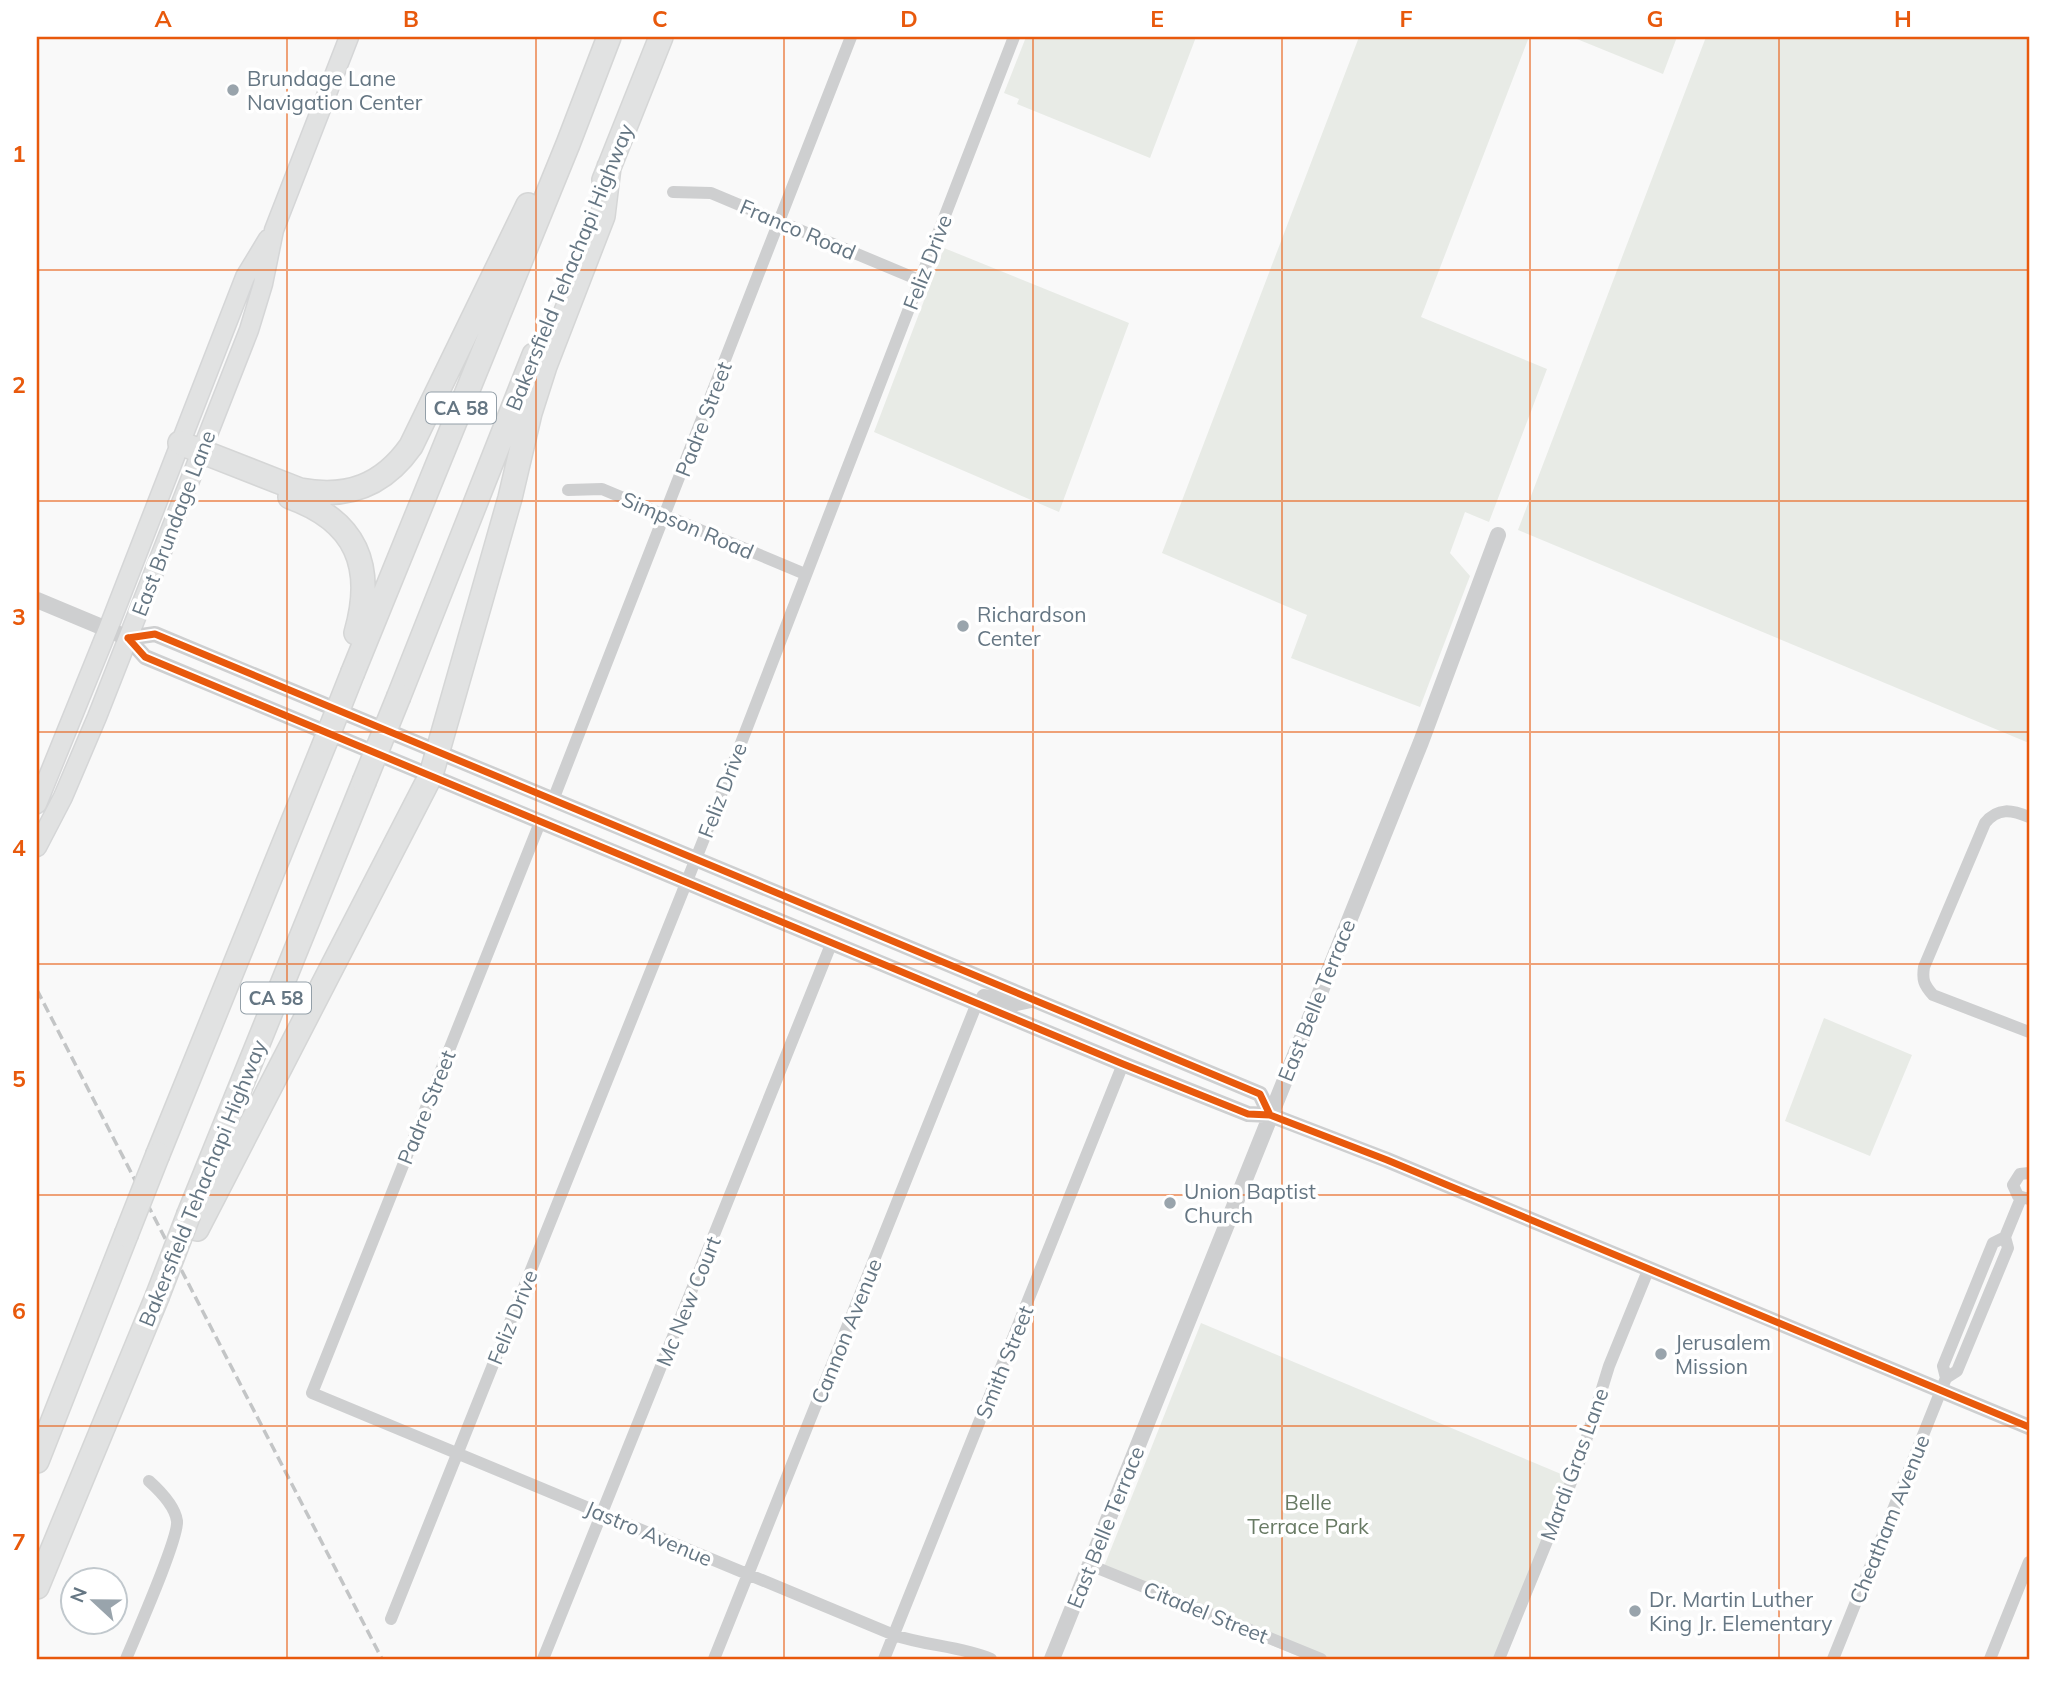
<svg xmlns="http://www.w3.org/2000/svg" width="2066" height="1696" viewBox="0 0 2066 1696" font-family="Mulish,sans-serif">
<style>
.green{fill:#e8ebe6}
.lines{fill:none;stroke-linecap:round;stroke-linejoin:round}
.secondary-casing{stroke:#d5d6d7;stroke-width:21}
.motorway-casing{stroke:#d5d6d6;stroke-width:26}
.minor{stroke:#cecfd0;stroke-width:12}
.tertiary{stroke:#cecfd0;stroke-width:16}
.secondary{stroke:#e1e2e2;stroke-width:18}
.motorway{stroke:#e1e2e2;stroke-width:23}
.rail{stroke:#c3c5c6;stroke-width:3.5;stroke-dasharray:10 5;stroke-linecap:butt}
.motorway-bridge-casing{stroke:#d5d6d6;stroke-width:26;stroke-linecap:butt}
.motorway-bridge{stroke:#e1e2e2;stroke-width:23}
.cycleway-casing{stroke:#fff;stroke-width:11}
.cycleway{stroke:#e8590c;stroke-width:7}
.grid{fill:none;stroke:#e8590c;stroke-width:2;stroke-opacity:0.55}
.poi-dot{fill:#99a4ac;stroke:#fff;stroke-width:2.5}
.labels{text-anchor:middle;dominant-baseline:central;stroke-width:7;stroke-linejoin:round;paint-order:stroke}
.shield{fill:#fff;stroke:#939fa8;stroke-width:2}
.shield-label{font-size:19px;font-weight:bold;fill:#657683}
.poi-label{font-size:21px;fill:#657683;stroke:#fff;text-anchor:start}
.street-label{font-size:21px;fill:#657683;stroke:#fff}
.park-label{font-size:21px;fill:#687a64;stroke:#fff}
.neatline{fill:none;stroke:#e8590c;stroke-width:2.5}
.grid-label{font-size:23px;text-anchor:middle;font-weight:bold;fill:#e8590c}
</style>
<rect width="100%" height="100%" fill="#f9f9f9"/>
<path class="green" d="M1026,37H1196L1150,158L1017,104L1019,99L1004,93Z
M1359,37H1529L1421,317L1547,369L1489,522L1465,512L1450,553L1470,576L1420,707L1291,658L1307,615L1162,553Z
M1572,37H1677L1663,74Z
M1706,37H2029V743L1518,530Z
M944,248L1129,323L1059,512L874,432Z
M1824,1018L1912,1055L1870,1156L1785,1121Z
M1201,1323L1573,1479L1501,1659H1305L1101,1574Z"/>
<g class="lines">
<defs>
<path id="secondary" d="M37,804L108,629L245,277L268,239
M37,847L63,797L97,717L249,330L263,284L274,230L349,37"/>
<path id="motorway" d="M604,180L661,37
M180,443L300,490C347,499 383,486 411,446L528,205
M290,497C357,521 375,567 356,633
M353,672L568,144L609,37
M399,696L534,355
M158,1154L326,740
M189,1214L364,782
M197,1229L431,775L510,498L530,413L545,366L603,216L609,167
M37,1461L126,1235
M37,1587L157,1297"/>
</defs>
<use href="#secondary" class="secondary-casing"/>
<use href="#motorway" class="motorway-casing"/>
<path class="minor" d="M673,192L711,193L919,280
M568,490L602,489L805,574
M553,800L851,37
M2029,817C2012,810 1998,807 1985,823L1924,967C1922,980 1924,985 1933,995L2029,1032
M541,820L312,1393L894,1635C926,1646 960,1646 991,1659
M2029,1199L2018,1196L2013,1185L2020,1174L2029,1173
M1946,1378L1957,1371L2008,1248L2005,1237L2021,1198
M1090,1565L1321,1659
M391,1619L707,831L1014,37
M126,1659C135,1637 179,1538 177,1521C175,1506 159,1490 149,1481
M543,1659L832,942
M714,1659L977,1003
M884,1659L1123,1064
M1499,1659L1580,1460L1609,1366L1649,1268
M1833,1659L1946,1378L1943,1366L1993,1243L2005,1237
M1990,1659L2029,1562"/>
<path class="tertiary" d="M37,600L128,638L145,657L1123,1064L1248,1114L1270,1115L1387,1160L2029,1427
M128,638L155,634L1260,1094L1270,1115
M984,997L1012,1004L1031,1000
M1052,1659L1421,742L1498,535"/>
<use href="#secondary" class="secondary"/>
<use href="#motorway" class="motorway"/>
<path class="rail" d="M37,990L382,1659"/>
<defs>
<path id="motorway-bridge" d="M326,740L353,672
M364,782L399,696
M126,1235L158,1154
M157,1297L189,1214"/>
</defs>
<use href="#motorway-bridge" class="motorway-bridge-casing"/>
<use href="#motorway-bridge" class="motorway-bridge"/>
<defs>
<path id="cycleway" d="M128,638L145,657L1123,1064L1248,1114L1270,1115L1387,1160L2029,1427
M128,638L155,634L1260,1094L1270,1115"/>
</defs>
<use href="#cycleway" class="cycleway-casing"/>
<use href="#cycleway" class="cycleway"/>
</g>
<path class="grid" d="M287,37V1659M536,37V1659M784,37V1659M1033,37V1659M1282,37V1659M1530,37V1659M1779,37V1659M37,270H2029M37,501H2029M37,732H2029M37,964H2029M37,1195H2029M37,1426H2029"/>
<g class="poi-dot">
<circle cx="233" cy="90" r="7"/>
<circle cx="963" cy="626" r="7"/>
<circle cx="1170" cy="1203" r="7"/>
<circle cx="1661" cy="1354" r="7"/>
<circle cx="1635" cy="1611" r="7"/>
</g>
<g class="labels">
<g class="shield">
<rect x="426" y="392.5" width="70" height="31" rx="5"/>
<rect x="241" y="982.5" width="70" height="31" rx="5"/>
</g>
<g class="shield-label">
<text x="461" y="408">CA 58</text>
<text x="276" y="998">CA 58</text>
</g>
<g class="poi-label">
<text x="247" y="78">Brundage Lane<tspan x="247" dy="24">Navigation Center</tspan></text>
<text x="977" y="614">Richardson<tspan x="977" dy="24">Center</tspan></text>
<text x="1184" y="1191">Union Baptist<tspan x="1184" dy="24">Church</tspan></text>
<text x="1675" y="1342">Jerusalem<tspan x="1675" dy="24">Mission</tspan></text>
<text x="1649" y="1599">Dr. Martin Luther<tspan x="1649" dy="24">King Jr. Elementary</tspan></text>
</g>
<g class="street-label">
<text transform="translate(798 229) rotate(23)">Franco Road</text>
<text transform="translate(927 262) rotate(-69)">Feliz Drive</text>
<text transform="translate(569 267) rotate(-68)">Bakersfield Tehachapi Highway</text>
<text transform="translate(703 419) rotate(-69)">Padre Street</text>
<text transform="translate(173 523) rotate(-69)">East Brundage Lane</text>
<text transform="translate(688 525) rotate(23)">Simpson Road</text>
<text transform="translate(722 790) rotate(-69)">Feliz Drive</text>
<text transform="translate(1316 1000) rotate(-68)">East Belle Terrace</text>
<text transform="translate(426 1107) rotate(-68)">Padre Street</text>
<text transform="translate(202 1183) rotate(-68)">Bakersfield Tehachapi Highway</text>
<text transform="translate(688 1301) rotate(-68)">Mc New Court</text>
<text transform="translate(512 1317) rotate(-68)">Feliz Drive</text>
<text transform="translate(846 1331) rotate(-68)">Cannon Avenue</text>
<text transform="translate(1004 1362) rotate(-68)">Smith Street</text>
<text transform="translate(1574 1464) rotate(-70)">Mardi Gras Lane</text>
<text transform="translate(1889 1519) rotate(-68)">Cheatham Avenue</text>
<text transform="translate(1105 1527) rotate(-68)">East Belle Terrace</text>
<text transform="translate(649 1533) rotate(23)">Jastro Avenue</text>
<text transform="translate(1206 1612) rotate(22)">Citadel Street</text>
</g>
<g class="park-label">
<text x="1308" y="1502">Belle<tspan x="1308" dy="24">Terrace Park</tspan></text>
</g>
</g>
<rect width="2066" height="1696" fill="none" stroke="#ffffff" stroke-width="77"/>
<g transform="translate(94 1601) rotate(292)"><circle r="33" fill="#ffffff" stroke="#c1c8cd" stroke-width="2"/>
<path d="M0-5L12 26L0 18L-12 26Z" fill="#99a4ac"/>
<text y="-10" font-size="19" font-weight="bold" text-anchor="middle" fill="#657683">N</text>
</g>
<rect x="38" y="38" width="1990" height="1620" class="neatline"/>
<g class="grid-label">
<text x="163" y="27">A</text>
<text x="411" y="27">B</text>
<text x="660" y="27">C</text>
<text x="909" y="27">D</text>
<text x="1157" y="27">E</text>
<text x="1406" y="27">F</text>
<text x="1655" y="27">G</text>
<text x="1903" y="27">H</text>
<text x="19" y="162">1</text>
<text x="19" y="393">2</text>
<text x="19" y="625">3</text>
<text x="19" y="856">4</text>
<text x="19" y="1087">5</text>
<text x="19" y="1319">6</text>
<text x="19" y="1550">7</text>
</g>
</svg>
